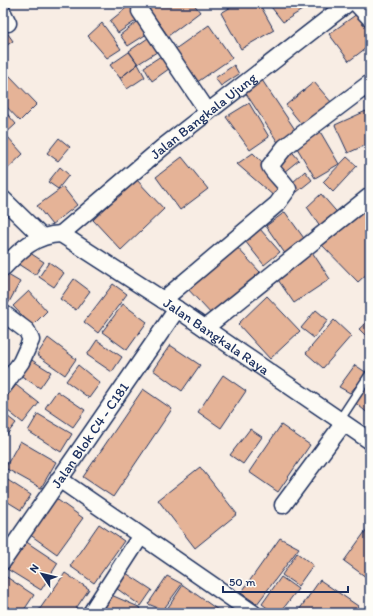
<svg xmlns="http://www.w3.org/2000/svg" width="373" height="616" viewBox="0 0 373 616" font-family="Itim,sans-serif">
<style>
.building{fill:#e5b397;stroke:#1b2f5e}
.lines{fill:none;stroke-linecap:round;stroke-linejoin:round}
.service-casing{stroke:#1b2f5e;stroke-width:11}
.minor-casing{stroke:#1b2f5e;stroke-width:19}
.service{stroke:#fdfcf7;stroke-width:8}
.minor{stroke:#fdfcf7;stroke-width:16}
.labels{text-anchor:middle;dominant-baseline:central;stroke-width:3;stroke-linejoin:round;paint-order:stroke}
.street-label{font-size:14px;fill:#1b2f5e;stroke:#fdfcf7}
</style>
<rect width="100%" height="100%" fill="#f8ede4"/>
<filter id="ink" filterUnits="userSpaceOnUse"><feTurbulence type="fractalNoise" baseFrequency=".025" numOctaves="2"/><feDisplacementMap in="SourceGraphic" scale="8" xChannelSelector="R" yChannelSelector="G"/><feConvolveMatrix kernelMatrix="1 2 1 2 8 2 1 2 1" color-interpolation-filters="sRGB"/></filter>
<g filter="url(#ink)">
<path class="building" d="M157,3H193L200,12L168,36L149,9Z
M238,3H259L274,30L241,49L221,13Z
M268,3H298L302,10L283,22Z
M130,5L140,18L118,33L110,21Z
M361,11L370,24V45L349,61L329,34Z
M141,19L150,32L128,46L120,35Z
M102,23L121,49L107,58L88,36Z
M209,25L232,58L193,85L171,52Z
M3,27L13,41L3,48Z
M151,36L160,50L138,64L129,51Z
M129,52L138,64L120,78L110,65Z
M164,54L173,66L152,81L144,67Z
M138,64L145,77L127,89L120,78Z
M234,65L239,74L221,86L215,78Z
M8,74L37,104L20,121L3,103V78Z
M262,80L296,131L279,144L245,92Z
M314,82L332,103L303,126L286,105Z
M370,86V108L361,91Z
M249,103L269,137L250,150L226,117Z
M3,109L16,124L3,136Z
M366,111L370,120V143L348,153L335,125Z
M318,128L339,164L315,178L294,143Z
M7,136L23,154L3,173V139Z
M59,138L70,147L58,161L47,153Z
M288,147L299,160L279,176L268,163Z
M253,153L287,186L275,197L237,164Z
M182,157L208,189L180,210L156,177Z
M347,157L357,166L333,192L323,182Z
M60,167L69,175L58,189L48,182Z
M305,171L312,180L297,192L291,184Z
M136,179L164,209L121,250L93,220Z
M63,187L77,205L52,225L37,206Z
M321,194L341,217L325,233L307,207Z
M359,207L370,218V271L358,282L321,244Z
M285,212L306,241L286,255L266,226Z
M260,229L280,252L264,265L245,241Z
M233,243L260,272L213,316L186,287Z
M310,249L330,279L294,303L274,274Z
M27,251L44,262L35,275L18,264Z
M49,262L64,273L54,287L39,277Z
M3,272L20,282L8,304L3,301Z
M74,279L90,291L76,310L60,299Z
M113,284L127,294L98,333L84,322Z
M29,291L47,311L32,326L13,306Z
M267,296L300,331L270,359L238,324Z
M123,304L147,322L127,350L102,332Z
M316,310L328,320L314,338L301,328Z
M370,319V340L359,329Z
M334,320L351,336L323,368L306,353Z
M48,338L76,359L65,375L37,355Z
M97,340L122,357L112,372L87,355Z
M170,345L200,365L182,391L153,370Z
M30,359L51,372L40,388L20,375Z
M78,365L100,383L89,398L66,381Z
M355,365L367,373L350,393L339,387Z
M223,375L246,391L221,428L198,412Z
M370,380V415L353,401Z
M16,385L39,403L23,423L3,407V401Z
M143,389L172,409L113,497L83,477Z
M57,391L85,410L73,427L45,408Z
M3,413L16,423L4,438L3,437Z
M38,414L72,434L61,452L28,431Z
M281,425L310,445L278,492L249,472Z
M250,429L262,437L243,464L230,455Z
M20,441L56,462L41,488L5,468Z
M200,467L237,514L195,548L158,500Z
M3,477L31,495L21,510L3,499Z
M55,498L83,518L57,554L29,534Z
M99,524L124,541L94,583L70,566Z
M370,525V580L344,561Z
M280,538L299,548L257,604L241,593Z
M25,541L58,563L41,590L7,569Z
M297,553L313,565L298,586L282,575Z
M65,573L89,589L73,613H37Z
M126,573L152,590L141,606L116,588Z
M5,576L34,595L22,613L3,612V580Z
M167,576L182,584L163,610L148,604Z
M281,577L298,589L280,613H274L262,604Z
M320,580L358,606L353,613H297Z
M183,585L218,610L216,613L165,612Z
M109,594L141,608L139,613H106L102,611Z"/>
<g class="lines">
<defs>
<path id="service" d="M339,421L370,374"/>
<g id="minor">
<path d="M356,3L370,18"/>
<path d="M140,11L208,112"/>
<path d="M3,13L8,23"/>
<path d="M3,199L41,236"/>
<path id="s1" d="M61,234L177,309L370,441"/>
<path id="s2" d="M61,234L163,147L348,3"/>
<path d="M3,268C21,249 35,235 61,234"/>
<path d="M163,300L277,204L288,189C283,180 275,175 270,166L285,147L370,83"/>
<path d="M3,313L27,331L31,340L21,362L3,387"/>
<path d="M205,328L370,196"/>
<path d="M59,479L253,613"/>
<path d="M283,505L343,424"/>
<path id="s3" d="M3,561L177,309"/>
<path d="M91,613L140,537"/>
</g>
</defs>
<use href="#service" class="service-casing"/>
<use href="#minor" class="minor-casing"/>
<use href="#service" class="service"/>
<use href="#minor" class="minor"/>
</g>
</g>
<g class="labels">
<g class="street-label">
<text stroke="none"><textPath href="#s2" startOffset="185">Jalan Bangkala Ujung</textPath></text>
<text stroke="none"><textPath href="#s1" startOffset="186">Jalan Bangkala Raya</textPath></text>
<text stroke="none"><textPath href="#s3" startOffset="153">Jalan Blok C4 - C181</textPath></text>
</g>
</g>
<rect width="373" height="616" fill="none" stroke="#fdfcf7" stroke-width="16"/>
<rect x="8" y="8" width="357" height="600" fill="none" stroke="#1b2f5e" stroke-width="1.5" filter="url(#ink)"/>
<g transform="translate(42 574) rotate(305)" stroke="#fdfcf7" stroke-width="3" paint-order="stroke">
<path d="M0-3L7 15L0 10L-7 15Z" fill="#1b2f5e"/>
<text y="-6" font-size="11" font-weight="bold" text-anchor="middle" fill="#1b2f5e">N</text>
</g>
<path d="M223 586v6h125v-6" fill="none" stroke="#1b2f5e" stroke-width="2"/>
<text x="229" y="586" font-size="12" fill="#1b2f5e" stroke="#fdfcf7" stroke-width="3" paint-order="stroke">50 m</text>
</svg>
